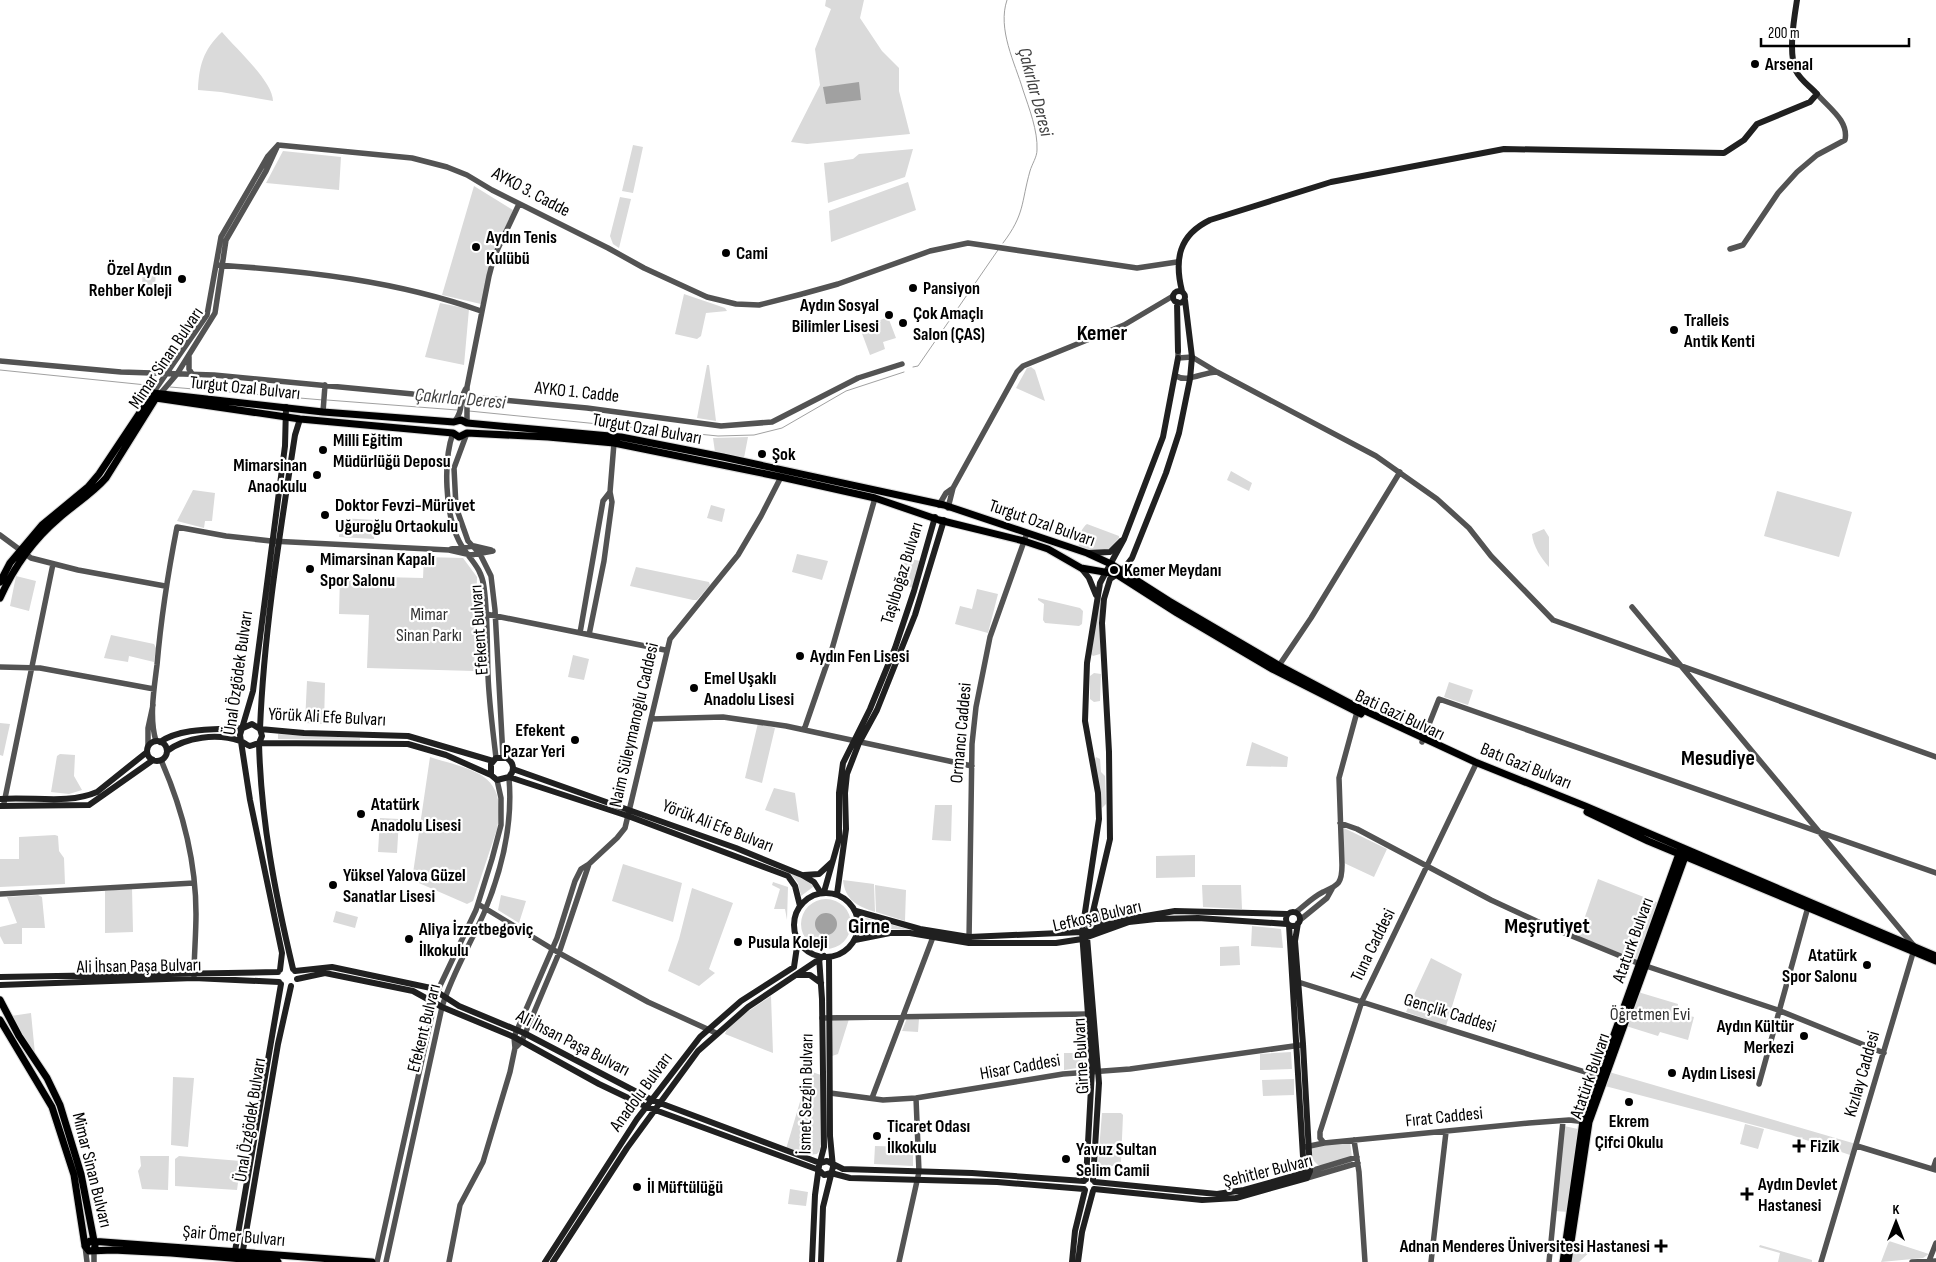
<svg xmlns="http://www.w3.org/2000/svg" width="1936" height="1262" viewBox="0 0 1936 1262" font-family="'Sofia Sans Condensed',sans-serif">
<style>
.green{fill:#dadada}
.water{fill:#a1a1a1}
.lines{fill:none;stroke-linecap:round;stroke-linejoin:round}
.stream{stroke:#a1a1a1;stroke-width:1}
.primary-casing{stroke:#dbdbdb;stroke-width:9}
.tertiary{stroke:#535353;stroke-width:5.5}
.secondary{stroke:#202020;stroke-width:6}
.primary{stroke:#000;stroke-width:7}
.poi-dot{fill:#000;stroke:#fff;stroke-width:2}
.labels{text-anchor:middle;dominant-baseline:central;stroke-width:4.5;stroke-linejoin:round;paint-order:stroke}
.poi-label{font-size:18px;font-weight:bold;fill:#000;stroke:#fff;text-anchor:start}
.street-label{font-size:18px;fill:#000;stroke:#fff}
.park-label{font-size:18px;fill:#313131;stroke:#fff}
.water-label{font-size:19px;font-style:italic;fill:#424242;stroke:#fff}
.district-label{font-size:22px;font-weight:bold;fill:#000;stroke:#fff}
</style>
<rect width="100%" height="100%" fill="#fff"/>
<path class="green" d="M826,0H864L860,18L882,51L899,68V91L910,134L807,144L791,142L820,85L815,49L831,9L825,6Z
M222,32C235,48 273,81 273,101L221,92L198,90C199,66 203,50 222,32Z
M633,145L643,147L633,193L622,191Z
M913,149L905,177L828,203L824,163L853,159L859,154Z
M283,151L341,157L339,190L266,183Z
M908,182L916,210L831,242L829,211Z
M474,186L513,210L492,259L481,304L442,295Z
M620,197L631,199L619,248L613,244L610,236Z
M143,266L156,267L155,289L142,288Z
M684,294L725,308L727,311L706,313L701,336L697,339L675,334Z
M440,303L469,309L464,365L425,357Z
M888,317L896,338L883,342L885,349L870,355L860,328Z
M707,365H709L716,421L697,418Z
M1031,367L1035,370L1045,401L1016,388L1027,368Z
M748,437L744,458L715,452L713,438Z
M1231,471L1252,483L1249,491L1227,480Z
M193,490L215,493L212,521H205L204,528L177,521Z
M1777,491L1852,512L1839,557L1764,536Z
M711,505L725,509L722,522L707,518Z
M340,518L375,520L374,539L339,537Z
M1087,524L1119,536V538L1108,550L1093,552L1080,548C1076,542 1081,528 1087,524Z
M1544,529L1549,537V567C1541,558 1533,546 1532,534Z
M797,554L828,561L822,580L792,572Z
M424,557L463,558L477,577L474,671L367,668L369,615L339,614L340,576L423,578Z
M902,557L920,561L913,588L895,583Z
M636,567L709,582L710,585L697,600H693L630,586Z
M16,576L36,581L29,611L10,606Z
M1105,578L1101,594L1100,654L1093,656L1091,654L1100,590Z
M977,589L998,594L988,633L955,624L960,606L972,609Z
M1038,598L1080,608L1083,611L1082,624L1079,626L1045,623L1043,620L1044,604L1038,600Z
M111,635L154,644L156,648L154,662L129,656L128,662L104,658Z
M573,655L589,659L584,680L568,677Z
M1094,673L1101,674L1100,701L1094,702L1090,699V676Z
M307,681L325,683L324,724L305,723Z
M1449,682L1473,690L1468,705L1444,697Z
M0,723L10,724L3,756L0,755Z
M758,723L775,728L762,783L745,778Z
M278,734L360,738V740L278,739Z
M1252,742L1288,757L1287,767L1246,766Z
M60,754L75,755L74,776L82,790L69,794L51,792L57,756Z
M430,757C473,771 508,772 497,829L473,901L467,904L412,880Z
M1096,757L1100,759L1101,772L1105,776L1106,804L1102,808L1094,761Z
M774,788L795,793L799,822L765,810Z
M935,805H952L951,841L932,840Z
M380,818L399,819L397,853L378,852Z
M1344,828L1387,849L1374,877L1344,863Z
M55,835L58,836L59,851L64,858L65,884L0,887V859H19V837Z
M1195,855V877L1156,878V856Z
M623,864L682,883L673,922L612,901Z
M790,873L812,883L813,887L801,896L798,883Z
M1598,879L1659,903L1639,960L1578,937Z
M843,880L874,884L875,912C857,906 845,900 843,880Z
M773,882L788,887L787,920L785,909H774L780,889L772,885Z
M875,885L906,890L905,921L876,912Z
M1202,885H1241L1242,909L1203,907Z
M132,888L133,932L105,933V891Z
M692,888L733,903L709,969L715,973L699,986L668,971L679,939Z
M38,895L42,897L45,928H22V944H4L0,936V927L17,923L7,897Z
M501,895L526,901L519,923L498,910Z
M801 924a25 25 0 1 1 50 0a25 25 0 1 1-50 0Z
M336,911L358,917L355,928L333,922Z
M863,917L911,930L891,929L861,932V919Z
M1252,926L1281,929L1283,948L1251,946Z
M1239,946L1240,965L1220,966V947Z
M1431,958L1462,974L1446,1026L1406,1012Z
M1638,992L1678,1004L1677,1013L1694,1017L1688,1040L1660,1032L1658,1036L1626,1026Z
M771,996L773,1053L725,1034L729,1024Z
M31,1013L35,1054L33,1055L11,1016Z
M907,1018L919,1019L918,1032L902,1031Z
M833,1019H849L838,1054L832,1056Z
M1291,1052L1292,1069L1260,1070V1054Z
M1064,1053H1085L1087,1064L1084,1067L1064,1070Z
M812,1072L821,1075L823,1146L817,1154L808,1155L786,1149L808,1075Z
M1609,1072L1856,1144L1853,1156L1791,1135L1605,1086Z
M173,1077L194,1078L188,1147L171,1145Z
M1294,1079V1095L1263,1096L1262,1080Z
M1102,1113H1121L1123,1115L1121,1162L1117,1166H1102L1098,1163Z
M1745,1124L1764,1129L1758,1149L1740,1144Z
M1564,1126L1578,1129L1568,1212L1555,1211Z
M1350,1142L1352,1157L1323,1165H1318L1313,1160L1311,1147Z
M875,1146L913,1147V1166L874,1164Z
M140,1156H169L168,1190L142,1189L138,1171L141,1166Z
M179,1156L241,1161L237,1190L175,1186V1159Z
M790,1189L808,1192L806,1206L788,1204Z
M1889,1241L1929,1254L1923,1258L1881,1262Z
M1575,1243H1594V1248L1579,1262H1571Z
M1760,1245L1812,1260V1262H1778L1780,1253L1759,1247Z"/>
<path class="water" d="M859,82L861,100L826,104L823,87Z
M815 924a11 11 0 1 1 22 0a11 11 0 1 1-22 0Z"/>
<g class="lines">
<path class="stream" d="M1003,243C1025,214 1021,203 1030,171C1032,164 1037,157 1037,150C1038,131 1029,108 1023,90C1015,63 997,29 1007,0
M913,367L918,366L998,250
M0,370L156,386
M170,387L323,400
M327,400L457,410
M469,411L718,436L754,435L782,428L846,391L904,372"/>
<defs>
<path id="primary" d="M149,397L300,419L453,433L459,437L467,433L548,437L614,443L781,477L875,498L939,520L1024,541L1048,549L1081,568L1116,574L1177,613L1274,670L1361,714
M0,582L10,563L42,525L88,487L99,474L153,393L323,412L454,422L461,420L467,423L621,437L723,457L944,505L1087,553L1111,564L1169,601L1280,666L1359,708L1475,762L1585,806L1936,956
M0,598C14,567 33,540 59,518C75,504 92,494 106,478L156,398
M1587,812L1648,841L1936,961
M0,1000L19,1036L47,1078L60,1105L81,1174L95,1246L94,1250
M0,1020L52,1107L74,1175L85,1246
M85,1246L90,1241L372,1262
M85,1246L89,1251L113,1250L171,1253L278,1262
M1563,1262L1583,1121L1680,851
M1568,1262L1589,1122L1686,854"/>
</defs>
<use href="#primary" class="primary-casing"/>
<path class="tertiary" d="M278,145L412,158L447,167L467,175L492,190L608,248L644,268L707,297L736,304L759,305L802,294L838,284L930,251L968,243L1137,268L1177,262
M1730,249L1743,245L1778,193L1797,172L1817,155L1845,140C1849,121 1829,108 1817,94
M218,265C307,271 397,281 481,311
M189,357V369L192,374
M0,361L121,372L214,375L413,394L493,399L587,408L721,426L772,422L858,378L902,364
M1217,372L1376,456L1437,499L1469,528L1491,556L1553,620L1936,757
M1176,376C1188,383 1203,372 1217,372L1192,357L1178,358V351
M153,393L207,315L221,237L268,156L278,145
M160,394L177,374L215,313L226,240L266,171L277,147
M323,412L325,385
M454,422C465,410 458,397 467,387
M467,423V387L489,276L494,257L519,204
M453,433C443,461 445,514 459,541C468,559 481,565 484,587C488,616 487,646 488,675C489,703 493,731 496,758
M467,433L454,468L456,507L468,541L480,554L491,576L495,610L503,757
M939,505L946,493L953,488
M948,508L953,488L1017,372L1023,366L1124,325L1173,296
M0,535L31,558L78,570L165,586
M451,549L474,546L491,550
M1632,607L1915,947
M486,614L665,650
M580,633L603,501L610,492
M589,635L604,561L612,502L610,492L614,443
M0,667L40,668L154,689
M1278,667L1311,618L1400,472
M651,719L723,717L786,726L972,766
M804,730L832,649L875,498
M156,741C149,718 154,689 157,665C161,618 168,573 177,527L226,536L271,541L449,550L471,555L493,551
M1422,742L1439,699L1936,873
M148,746V728L153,705
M161,760C182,808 196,861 196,914C196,935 194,956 194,976
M4,803L53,564
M1340,823L1357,829L1491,900L1545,925L1640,964L1778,1010L1884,1053
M0,894L194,883
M478,904L559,953L648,1002L716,1033
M1296,912C1304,906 1313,897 1323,892C1338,885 1342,884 1342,865L1339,778L1357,712
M1300,920L1327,898L1332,889
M969,941L972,744L976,707L990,637L1027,533
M1295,981L1601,1077
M822,1018L1088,1014
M515,1048L522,1041L559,953L589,864L617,838L625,828L670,639L738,555L761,516L781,477
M1759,1084L1808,907
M830,1093L883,1100L916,1098L1063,1074L1130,1069L1301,1045
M872,1098L933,937
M1354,1140L1359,1172L1365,1262
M1324,1143L1320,1138V1132L1362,1001L1475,766
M1857,1146L1936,1170
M1305,1147L1324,1143L1529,1123L1569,1120L1587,1122
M1357,1157L1304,1173L1307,1178L1358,1163
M1933,1169L1936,1160
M85,1246L87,1262
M94,1250V1262
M1929,1261L1936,1243
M377,1262L437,992L476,910L492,859L501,825V798L497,780
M386,1262L442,1007C452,974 470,945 484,913C502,870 513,824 509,778
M449,1262L460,1205L483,1162L510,1072L515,1048L514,1037L557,938L575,881L581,869L589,864
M899,1262L919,1172L916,1098
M1431,1262L1446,1132
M1549,1262L1563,1121
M1821,1262L1913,953
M1912,1262L1936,1261"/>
<path class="secondary" d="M1173 297a6 6 0 1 1 12 0a6 6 0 1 1-12 0Z
M1182,291C1174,259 1179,235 1210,220L1331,182L1504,149L1724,153L1744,140L1757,124L1810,102L1817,94C1810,86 1801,81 1796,71C1788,53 1794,19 1797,0
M1177,302L1178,351
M1088,553L1110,552L1121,541
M1081,568L1089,578L1096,595
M147 751a10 10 0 1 1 20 0a10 10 0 1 1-20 0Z
M160,742C182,727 217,730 243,728L252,724L260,729L304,733L408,736L493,761
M167,751C186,737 217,733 240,741C244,742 246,745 250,746L259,743L408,744L446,755L491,775L497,780L509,777C515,770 514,763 507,758H496L491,764V775
M513,769L736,848L802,875L814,882L821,893
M509,777L628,816L788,876L795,886L800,906
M0,799C32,796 67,805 97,792L147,752
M0,806L89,805L153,760
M804,875L819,874L832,862
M824,892L839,839V793L843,763L870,709L895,648L914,591L935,517
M794 925a32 32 0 1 1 64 0a32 32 0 1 1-64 0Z
M837,894L846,829L845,793L847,774L859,743L877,710L915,615L944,520
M1094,908L1099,920L1110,924
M856,911L920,929L969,937L1082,932L1128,919L1175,911L1287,914
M1286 919a7 7 0 1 1 14 0a7 7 0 1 1-14 0Z
M855,940L890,933H910L969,943H1056L1082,939L1129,922L1156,919L1198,918L1287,924
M293,969C275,893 261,821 259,743L262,736L260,729C264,630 280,533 295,435L300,419
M280,970L282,953L250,800L240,735L253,691L285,446L286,407
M295,971L332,967L431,988L459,1006L524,1033L652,1100L820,1163L827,1161L843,1169L972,1173L1084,1181
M798,975H810L821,983
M0,977L278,972
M297,979L325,973L413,991L442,1007L514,1037L599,1084L647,1107L819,1170L824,1175L831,1173
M0,985L194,978L279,982
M831,1173L850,1178L997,1182L1084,1189
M1086,1179L1092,1070L1082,932L1099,819L1098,793L1085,721L1087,663L1100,583L1124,539L1163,437L1178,358
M1093,1180L1099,1083L1087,937L1110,839L1109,752L1102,623L1104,599L1110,579L1122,571L1132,558L1166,473L1179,433L1190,379L1192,357L1185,300
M1095,1182L1217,1194L1244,1190L1304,1173L1289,925
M1094,1189L1202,1200L1236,1198L1307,1178L1310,1171L1303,1044L1295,941L1298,923
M242,1256L278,1044L291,986
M234,1257L281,984
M545,1262L637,1119L700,1037L741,1001L794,967L798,940
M553,1262L627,1148L698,1051L748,1007L824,956
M812,1262L815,1195L819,1166L824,1147L822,999L819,957
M821,1262L823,1207L833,1167L830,1136L829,957
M1072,1262L1075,1231L1085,1190
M1078,1262L1082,1232L1093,1191"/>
<use href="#primary" class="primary"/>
</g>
<g class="poi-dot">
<circle cx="1755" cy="64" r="5"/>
<circle cx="476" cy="247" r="5"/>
<circle cx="726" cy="253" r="5"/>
<circle cx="182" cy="279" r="5"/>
<circle cx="913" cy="288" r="5"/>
<circle cx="889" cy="315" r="5"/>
<circle cx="903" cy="323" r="5"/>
<circle cx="1674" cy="330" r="5"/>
<circle cx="323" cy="450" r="5"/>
<circle cx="762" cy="454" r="5"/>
<circle cx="317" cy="475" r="5"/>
<circle cx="325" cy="515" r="5"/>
<circle cx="310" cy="569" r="5"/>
<circle cx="1114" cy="570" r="5"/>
<circle cx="800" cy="656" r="5"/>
<circle cx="694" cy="688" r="5"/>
<circle cx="575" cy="740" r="5"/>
<circle cx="361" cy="814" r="5"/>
<circle cx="333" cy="885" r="5"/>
<circle cx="409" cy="939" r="5"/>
<circle cx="738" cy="942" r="5"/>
<circle cx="1867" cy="965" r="5"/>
<circle cx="1804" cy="1036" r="5"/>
<circle cx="1672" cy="1073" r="5"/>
<circle cx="1629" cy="1102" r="5"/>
<circle cx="877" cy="1136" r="5"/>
<path d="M1796.5 1138.5h5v5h5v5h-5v5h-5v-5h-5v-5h5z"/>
<circle cx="1066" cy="1159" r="5"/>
<circle cx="637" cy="1187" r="5"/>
<path d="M1744.5 1186.5h5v5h5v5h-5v5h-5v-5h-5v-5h5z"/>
<path d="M1658.5 1238.5h5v5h5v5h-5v5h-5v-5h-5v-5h5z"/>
</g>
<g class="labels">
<g class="poi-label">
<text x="1765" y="64">Arsenal</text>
<text x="486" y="237">Aydın Tenis<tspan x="486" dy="21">Kulübü</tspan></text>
<text x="736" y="253">Cami</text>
<text x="172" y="269" text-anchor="end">Özel Aydın<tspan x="172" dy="21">Rehber Koleji</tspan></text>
<text x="923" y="288">Pansiyon</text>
<text x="879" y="305" text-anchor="end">Aydın Sosyal<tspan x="879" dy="21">Bilimler Lisesi</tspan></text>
<text x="913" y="313">Çok Amaçlı<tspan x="913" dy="21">Salon (ÇAS)</tspan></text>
<text x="1684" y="320">Tralleis<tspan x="1684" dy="21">Antik Kenti</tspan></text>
<text x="333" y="440">Milli Eğitim<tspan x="333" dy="21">Müdürlüğü Deposu</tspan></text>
<text x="772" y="454">Şok</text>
<text x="307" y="465" text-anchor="end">Mimarsinan<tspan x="307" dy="21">Anaokulu</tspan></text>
<text x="335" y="505">Doktor Fevzi-Mürüvet<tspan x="335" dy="21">Uğuroğlu Ortaokulu</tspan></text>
<text x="320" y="559">Mimarsinan Kapalı<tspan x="320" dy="21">Spor Salonu</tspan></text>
<text x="1124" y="570">Kemer Meydanı</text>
<text x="810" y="656">Aydın Fen Lisesi</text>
<text x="704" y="678">Emel Uşaklı<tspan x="704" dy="21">Anadolu Lisesi</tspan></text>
<text x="565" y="730" text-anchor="end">Efekent<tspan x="565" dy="21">Pazar Yeri</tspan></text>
<text x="371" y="804">Atatürk<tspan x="371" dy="21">Anadolu Lisesi</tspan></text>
<text x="343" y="875">Yüksel Yalova Güzel<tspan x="343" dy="21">Sanatlar Lisesi</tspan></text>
<text x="419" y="929">Aliya İzzetbegoviç<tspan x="419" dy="21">İlkokulu</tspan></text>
<text x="748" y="942">Pusula Koleji</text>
<text x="1857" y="955" text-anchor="end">Atatürk<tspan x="1857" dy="21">Spor Salonu</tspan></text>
<text x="1794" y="1026" text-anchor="end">Aydın Kültür<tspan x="1794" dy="21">Merkezi</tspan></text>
<text x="1682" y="1073">Aydın Lisesi</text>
<text x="1629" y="1121" text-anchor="middle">Ekrem<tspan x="1629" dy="21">Çifci Okulu</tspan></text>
<text x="887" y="1126">Ticaret Odası<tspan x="887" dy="21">İlkokulu</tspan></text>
<text x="1810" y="1146">Fizik</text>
<text x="1076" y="1149">Yavuz Sultan<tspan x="1076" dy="21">Selim Camii</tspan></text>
<text x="1758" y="1184">Aydın Devlet<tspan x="1758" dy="21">Hastanesi</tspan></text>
<text x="647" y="1187">İl Müftülüğü</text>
<text x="1650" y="1246" text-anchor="end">Adnan Menderes Üniversitesi Hastanesi</text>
</g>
<g class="street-label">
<text transform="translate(531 192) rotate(28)">AYKO 3. Cadde</text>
<text transform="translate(166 358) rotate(-56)">Mimar Sinan Bulvarı</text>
<text transform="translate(245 388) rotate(6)">Turgut Ozal Bulvarı</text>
<text transform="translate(577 392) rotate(6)">AYKO 1. Cadde</text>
<text transform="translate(647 429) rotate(10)">Turgut Ozal Bulvarı</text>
<text transform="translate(1042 523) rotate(19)">Turgut Ozal Bulvarı</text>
<text transform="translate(902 573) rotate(-73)">Taşlıboğaz Bulvarı</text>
<text transform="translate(479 630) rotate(-94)">Efekent Bulvarı</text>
<text transform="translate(238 673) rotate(-82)">Ünal Özgödek Bulvarı</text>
<text transform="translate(1400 715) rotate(25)">Bati Gazi Bulvarı</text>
<text transform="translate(327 717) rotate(3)">Yörük Ali Efe Bulvarı</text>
<text transform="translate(634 725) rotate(-77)">Naim Süleymanoğlu Caddesi</text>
<text transform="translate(961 733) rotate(-85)">Ormancı Caddesi</text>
<text transform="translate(1526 766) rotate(22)">Batı Gazi Bulvarı</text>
<text transform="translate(718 826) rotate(21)">Yörük Ali Efe Bulvarı</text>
<text transform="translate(1097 916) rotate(-13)">Lefkoşa Bulvarı</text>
<text transform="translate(1633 940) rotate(-70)">Ataturk Bulvarı</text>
<text transform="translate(1373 945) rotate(-64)">Tuna Caddesi</text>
<text transform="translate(139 966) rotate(-1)">Ali İhsan Paşa Bulvarı</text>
<text transform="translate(1450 1013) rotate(17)">Gençlik Caddesi</text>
<text transform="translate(424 1028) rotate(-76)">Efekent Bulvarı</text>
<text transform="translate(573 1043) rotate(27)">Ali İhsan Paşa Bulvarı</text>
<text transform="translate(1081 1056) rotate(-93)">Girne Bulvarı</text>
<text transform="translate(1020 1067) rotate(-10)">Hisar Caddesi</text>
<text transform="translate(1862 1074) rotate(-74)">Kızılay Caddesi</text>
<text transform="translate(1590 1076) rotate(-71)">Atatürk Bulvarı</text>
<text transform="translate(641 1092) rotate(-54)">Anadolu Bulvarı</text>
<text transform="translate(806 1094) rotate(-89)">İsmet Sezgin Bulvarı</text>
<text transform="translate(1444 1117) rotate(-6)">Fırat Caddesi</text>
<text transform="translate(250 1120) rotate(-81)">Ünal Özgödek Bulvarı</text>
<text transform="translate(92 1170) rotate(76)">Mimar Sinan Bulvarı</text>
<text transform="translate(1268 1171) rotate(-14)">Şehitler Bulvarı</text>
<text transform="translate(234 1236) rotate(5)">Şair Ömer Bulvarı</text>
</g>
<g class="park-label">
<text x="429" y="614">Mimar<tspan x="429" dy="21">Sinan Parkı</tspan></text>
<text x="1650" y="1014">Öğretmen Evi</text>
</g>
<g class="water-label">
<text transform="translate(1035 92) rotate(75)">Çakırlar Deresi</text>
<text transform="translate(460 399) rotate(5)">Çakırlar Deresi</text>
</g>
<g class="district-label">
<text x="1102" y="333">Kemer</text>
<text x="1718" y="758">Mesudiye</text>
<text x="869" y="926">Girne</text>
<text x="1547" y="926">Meşrutiyet</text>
</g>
</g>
<g transform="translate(1896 1222)" stroke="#ffffff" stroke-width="4" paint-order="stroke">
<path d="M0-4L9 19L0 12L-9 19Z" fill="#000000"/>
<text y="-8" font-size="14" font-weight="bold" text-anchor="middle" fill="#000000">K</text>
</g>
<path d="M1761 38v8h148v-8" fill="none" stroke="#000000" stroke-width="2.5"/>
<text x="1768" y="38" font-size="15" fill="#000000" stroke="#ffffff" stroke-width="4" paint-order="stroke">200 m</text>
</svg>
